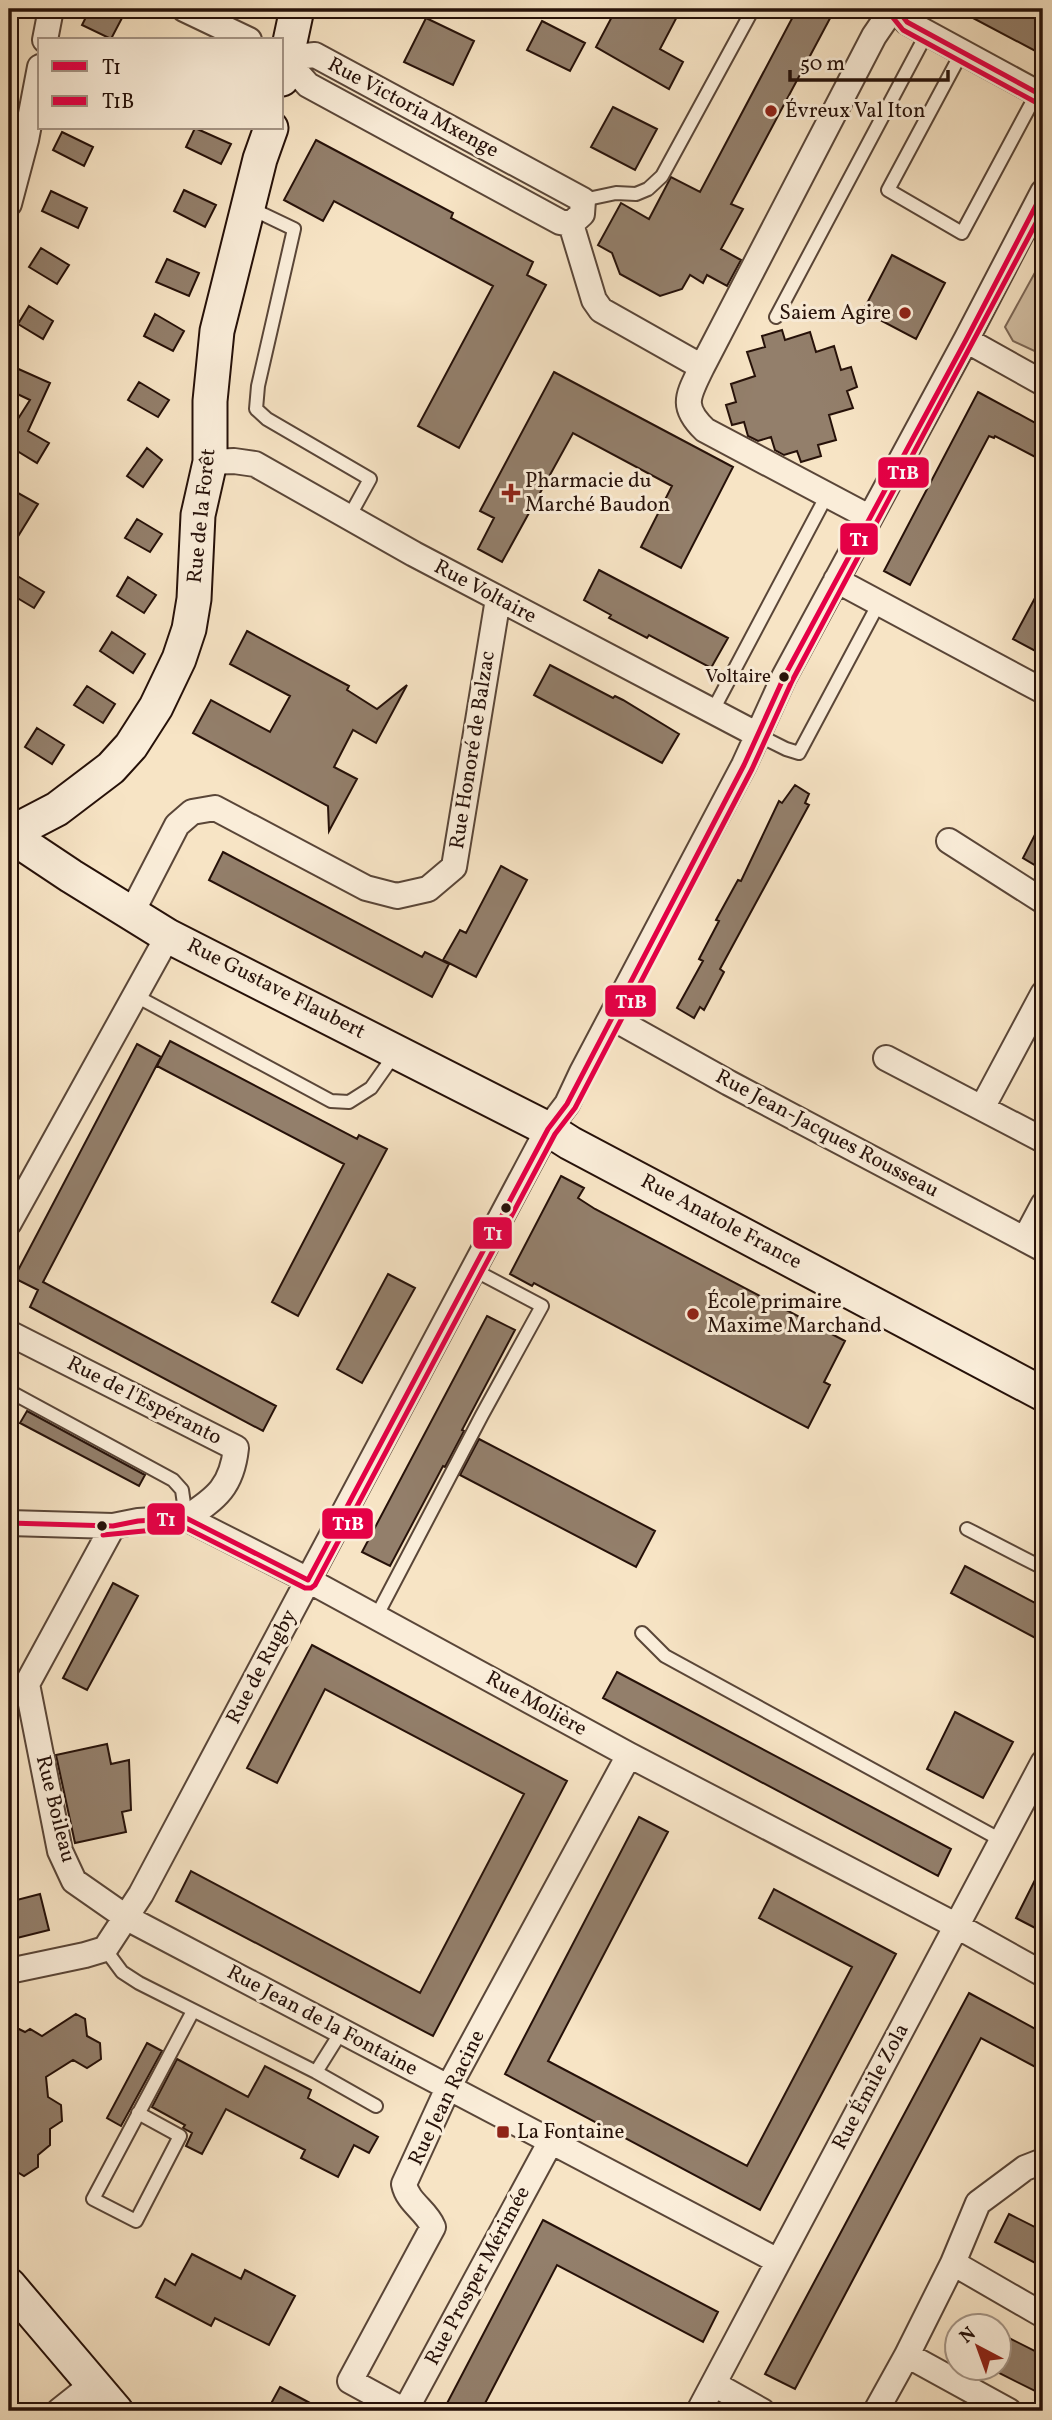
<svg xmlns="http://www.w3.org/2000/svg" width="1052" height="2420" viewBox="0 0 1052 2420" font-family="Vollkorn,serif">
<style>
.green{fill:#d3c0a5;stroke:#7c6857;stroke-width:2}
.building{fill:#937f6b;stroke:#261109;stroke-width:2}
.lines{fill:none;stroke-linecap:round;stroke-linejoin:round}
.lane-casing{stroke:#5a4638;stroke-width:16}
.street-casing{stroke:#5a4638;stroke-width:28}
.secondary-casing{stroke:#261109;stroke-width:37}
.lane{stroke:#faedd9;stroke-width:12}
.street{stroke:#faedd9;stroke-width:24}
.secondary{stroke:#faedd9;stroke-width:33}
.bus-1-casing{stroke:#faedd9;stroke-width:10}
.bus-2-casing{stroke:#faedd9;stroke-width:10}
.bus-1{stroke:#e50046;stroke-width:5}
.bus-2{stroke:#e50046;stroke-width:5}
.poi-dot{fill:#8f2418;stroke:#faedd9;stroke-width:2.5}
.bus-dot{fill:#261109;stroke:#faedd9;stroke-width:2.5}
.labels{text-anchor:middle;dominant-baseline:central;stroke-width:6;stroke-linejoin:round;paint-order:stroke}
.bus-label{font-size:19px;fill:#261109;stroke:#faedd9;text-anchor:end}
.street-label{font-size:21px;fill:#261109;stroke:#faedd9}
.poi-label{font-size:21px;fill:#261109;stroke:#faedd9;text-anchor:start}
.line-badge{stroke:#faedd9;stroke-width:2.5}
.badge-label{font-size:19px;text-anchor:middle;font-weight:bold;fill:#fff}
</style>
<rect width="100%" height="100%" fill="#f7e4c5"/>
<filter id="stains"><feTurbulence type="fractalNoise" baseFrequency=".00286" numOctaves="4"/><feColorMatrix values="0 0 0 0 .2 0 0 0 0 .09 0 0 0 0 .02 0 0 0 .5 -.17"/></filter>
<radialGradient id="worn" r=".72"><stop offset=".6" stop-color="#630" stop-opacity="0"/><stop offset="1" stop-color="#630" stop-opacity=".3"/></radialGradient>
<path class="green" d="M1043,258V355L1013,341L1005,327Z"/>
<path class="building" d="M90,9H102L122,18L111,39L82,25Z
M616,9H681L660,49L683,62L669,89L596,47Z
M797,9H835L731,204L743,209L721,249L741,260L727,286L707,275L703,283L690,275L682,289L660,296L620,274L612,253L598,245L621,203L649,219L671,177L700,192Z
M956,9H1026L1043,18V55Z
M426,18L474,41L453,85L404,62Z
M542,21L585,43L570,71L527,50Z
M613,107L657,129L635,170L591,147Z
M195,128L231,144L221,164L186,147Z
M62,132L93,147L84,166L53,150Z
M316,140L453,213L451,218L533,262L527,275L546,285L459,448L418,426L493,286L334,201L323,221L284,200Z
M184,190L216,205L205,227L174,211Z
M51,191L87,208L78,228L42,211Z
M41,248L69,265L57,284L29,267Z
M892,255L945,283L916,339L863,311Z
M167,259L199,273L189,296L156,282Z
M29,306L53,321L43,339L18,324Z
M155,314L184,331L173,351L144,336Z
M782,330L785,340L810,332L816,352L834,346L841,370L851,367L857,387L847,391L853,408L829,415L836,440L818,445L821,456L801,462L797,451L784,455L775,450L771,437L758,441L748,436L744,422L732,425L726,405L736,402L731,384L755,376L747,352L765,347L762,336Z
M14,367L50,383L28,431L49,443L37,463L9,446V433L30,400L9,390V379Z
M554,372L733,467L681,568L641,547L672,486L573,433L502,562L478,549L494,518L480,511Z
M139,382L169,400L158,417L128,400Z
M978,392L1043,427V461L995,436L994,438L989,436L910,585L884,571Z
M147,448L162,460L143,487L127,476Z
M9,488L38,504L9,551Z
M137,519L162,534L150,552L125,538Z
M599,570L728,638L711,668L649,635L647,638L609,618L611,615L584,600Z
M9,571L44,592L34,608L9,593Z
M128,577L156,595L144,613L117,596Z
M1043,583V655L1013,639Z
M247,631L349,686L347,690L377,709L407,685L376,743L353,730L334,767L357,779L329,831L328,806L193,733L211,700L270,732L290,696L230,664Z
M112,632L145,654L133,673L100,651Z
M550,665L613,698L615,696L623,700L679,734L662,763L534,695Z
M87,686L115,704L103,723L74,705Z
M37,728L64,745L52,764L25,747Z
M795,785L809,794L805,803L809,805L720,969L724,972L704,1010L700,1007L694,1018L677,1008L703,961L699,959L719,921L716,920L738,880L741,881L779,801L782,803Z
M1043,819V870L1023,858Z
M223,852L422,957L425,952L449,964L432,997L209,880Z
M501,866L527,880L476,977L443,960L460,930L466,933Z
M170,1041L357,1139L359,1135L387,1149L298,1316L272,1302L344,1164L157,1066Z
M137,1044L161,1057L43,1282L276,1406L263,1431L30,1307L38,1290L14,1278Z
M561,1176L584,1188L578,1198L595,1209L845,1341L824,1382L830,1385L808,1428L534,1283L532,1286L510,1274Z
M388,1274L415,1288L362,1383L337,1369Z
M487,1316L515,1330L462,1430L464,1431L445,1467L443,1466L390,1566L362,1552Z
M27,1411L145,1475L139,1486L20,1423Z
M479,1439L655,1531L636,1567L460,1475Z
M965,1566L1043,1607V1642L951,1593Z
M113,1583L138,1596L87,1690L63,1678Z
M312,1645L567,1781L433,2036L176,1901L191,1871L420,1993L524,1794L325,1689L277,1783L247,1768Z
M617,1672L951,1849L938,1876L603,1698Z
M955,1712L1013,1742L983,1798L927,1769Z
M107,1744L111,1764L129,1760L131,1810L122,1812L126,1832L75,1843L56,1755Z
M639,1817L668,1832L548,2061L747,2166L852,1967L759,1918L774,1889L896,1954L760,2210L505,2074Z
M1043,1864V1932L1016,1918Z
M40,1894L49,1930L9,1940V1902Z
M969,1993L1043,2033V2071L981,2038L795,2389L765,2374Z
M76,2014L85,2019L87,2036L100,2043L101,2059L87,2068L73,2060L46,2077L48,2097L61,2105L62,2121L50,2129V2145L38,2155V2167L24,2176L9,2167V2024L25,2032L30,2029L42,2036Z
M147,2043L162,2051L121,2126L107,2118Z
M177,2059L248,2097L265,2066L311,2090L308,2098L378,2137L369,2153L354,2145L338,2177L301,2158L305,2150L226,2109L202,2154L186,2146L192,2133L183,2128L185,2125L152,2107Z
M1009,2214L1043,2231V2267L995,2242Z
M543,2220L718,2312L703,2342L557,2265L481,2411H443Z
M192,2254L241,2279L245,2270L295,2296L269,2345L215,2318L211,2326L156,2297L165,2279L175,2285Z
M999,2333L1043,2355V2395L999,2373Z
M280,2387L325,2411H267Z"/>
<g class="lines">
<defs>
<path id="lane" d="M962,52L888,190L962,233L1037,93
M583,200L616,193L636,194L648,189L662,176L753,9
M250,208L294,229L258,386L256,409L267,419L370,479L348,519
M776,317L927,33
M712,712L827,495
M758,735L786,749L799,753L879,603
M136,996L331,1101L349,1102L371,1088L395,1054
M9,1391L173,1480L182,1490L186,1518
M967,1529L1043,1568
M376,1617L482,1415L542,1306L474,1270
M642,1633L665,1656L1001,1840
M105,1949L122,1972L139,1983L316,2072L341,2032
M316,2072L376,2106
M138,2113L180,2136L136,2221L93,2199L193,2011"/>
<path id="street" d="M184,9L249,40
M897,9L907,22L1043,96
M45,40L51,9
M282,56L308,85L560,222L571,224
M285,58L315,55L583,200L582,214L571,224
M9,204L26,140L40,67
M571,224L594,300L601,310L702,367
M966,340L1043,383
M210,462L234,461L255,464L414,554L758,735
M869,517L705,430C680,406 688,396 702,367L874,36L887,17L898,10
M836,580L1043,691
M949,841L1043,901
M131,914L177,825L192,812L215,808L366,888L397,896L428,889L454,867L498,599
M611,1017L729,1083L1043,1249
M886,1058L1043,1140
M982,1108L1043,994
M9,1223L168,936
M1025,1239L1043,1205
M9,1333L236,1448C232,1486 217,1498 186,1518
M9,1523L113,1526L138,1521L186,1518L308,1580L629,1755L957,1926L1043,1974
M113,1526L27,1684L60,1851L74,1881L127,1918L778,2261
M9,1971L85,1955L105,1949L141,1894L548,1129L567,1104L582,1072L744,765L784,677L966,340L1043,192
M1043,2161L1025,2168L978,2203L953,2263L1043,2315
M953,2263L907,2355L1009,2411
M714,2384L762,2411
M59,2411L93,2384
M405,2411L350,2381L433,2227C426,2210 408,2203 404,2184L448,2088L629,1755
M405,2411L551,2141
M699,2411L1043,1763
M876,2411L907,2355"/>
<path id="secondary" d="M282,79L297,9
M17,830L29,848L71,876L168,936L548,1129L570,1143L1043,1394
M9,834L57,809L111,768L131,746L156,707L179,659L189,629L194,599L198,515L210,462V401L217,331L260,159L271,128
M9,2285L116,2411"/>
</defs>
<use href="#lane" class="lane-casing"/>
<use href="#street" class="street-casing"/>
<use href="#secondary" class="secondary-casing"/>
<use href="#lane" class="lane"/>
<use href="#street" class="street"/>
<use href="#secondary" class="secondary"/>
<defs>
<path id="bus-1" d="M897,9L907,22L1043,96
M9,1523L113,1526L138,1521L186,1518L308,1580
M308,1580L548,1129L567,1104L744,765L784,677L966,340L1043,192"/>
<path id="bus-2" d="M890,14L903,30L1039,104
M103,1535L184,1527L305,1588H311L315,1585L555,1134L575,1108L752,769L792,681L1043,210"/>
</defs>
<use href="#bus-1" class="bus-1-casing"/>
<use href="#bus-2" class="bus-2-casing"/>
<use href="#bus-1" class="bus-1"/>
<use href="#bus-2" class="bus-2"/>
</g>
<g class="poi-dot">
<circle cx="771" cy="111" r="7"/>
<circle cx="905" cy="313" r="7"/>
<path d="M507.5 482.5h7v7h7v7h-7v7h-7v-7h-7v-7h7z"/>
<circle cx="693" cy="1314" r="7"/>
<rect x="496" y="2125" width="14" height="14" rx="3.5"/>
</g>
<g class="bus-dot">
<circle cx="784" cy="677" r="6"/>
<circle cx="506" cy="1208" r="6"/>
<circle cx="102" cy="1526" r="6"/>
</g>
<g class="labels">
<g class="bus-label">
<text x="771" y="677">Voltaire</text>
</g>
<g class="street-label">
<text transform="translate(413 108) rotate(28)">Rue Victoria Mxenge</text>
<text transform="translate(202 516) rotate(-84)">Rue de la Forêt</text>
<text transform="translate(485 592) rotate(28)">Rue Voltaire</text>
<text transform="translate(473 750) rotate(-81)">Rue Honoré de Balzac</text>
<text transform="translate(276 989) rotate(27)">Rue Gustave Flaubert</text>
<text transform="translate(827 1134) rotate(28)">Rue Jean-Jacques Rousseau</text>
<text transform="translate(721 1222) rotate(28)">Rue Anatole France</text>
<text transform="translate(144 1401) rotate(27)">Rue de l'Espéranto</text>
<text transform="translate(262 1667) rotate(-62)">Rue de Rugby</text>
<text transform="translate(536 1704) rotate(29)">Rue Molière</text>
<text transform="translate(55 1809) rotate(76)">Rue Boileau</text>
<text transform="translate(322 2021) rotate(28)">Rue Jean de la Fontaine</text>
<text transform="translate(871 2087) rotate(-62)">Rue Émile Zola</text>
<text transform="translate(447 2098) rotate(-64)">Rue Jean Racine</text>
<text transform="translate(478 2276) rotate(-62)">Rue Prosper Mérimée</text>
</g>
<g class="poi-label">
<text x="785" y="111">Évreux Val Iton</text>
<text x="891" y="313" text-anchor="end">Saiem Agire</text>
<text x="525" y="481">Pharmacie du<tspan x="525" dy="24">Marché Baudon</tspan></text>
<text x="707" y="1302">École primaire<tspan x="707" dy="24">Maxime Marchand</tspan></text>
<text x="517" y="2132">La Fontaine</text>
</g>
</g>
<g class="line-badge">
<rect x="877" y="456" width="53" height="33" rx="7" fill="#e50046"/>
<rect x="839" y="522" width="40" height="34" rx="7" fill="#e50046"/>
<rect x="604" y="984" width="53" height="34" rx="7" fill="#e50046"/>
<rect x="472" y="1216" width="41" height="34" rx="7" fill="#e50046"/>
<rect x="146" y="1502" width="40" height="34" rx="7" fill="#e50046"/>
<rect x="321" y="1507" width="53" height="33" rx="7" fill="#e50046"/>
</g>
<g class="badge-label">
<text x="903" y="479">T1B</text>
<text x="859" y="546">T1</text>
<text x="631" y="1008">T1B</text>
<text x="493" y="1240">T1</text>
<text x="166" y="1526">T1</text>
<text x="348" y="1530">T1B</text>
</g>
<rect width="1052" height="2420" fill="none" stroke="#f7e4c5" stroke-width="35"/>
<rect x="10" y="10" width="1031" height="2399" fill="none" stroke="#261109" stroke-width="3.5"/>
<rect x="18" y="18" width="1017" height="2385" fill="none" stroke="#261109" stroke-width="2"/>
<rect x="38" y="38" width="245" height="91" fill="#faedd9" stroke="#a59586" stroke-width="2"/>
<rect x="52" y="61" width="35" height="10" fill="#e50046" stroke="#a59586" stroke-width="2"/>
<text x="102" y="74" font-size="21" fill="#261109">T1</text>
<rect x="52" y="96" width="35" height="10" fill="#e50046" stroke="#a59586" stroke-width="2"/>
<text x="102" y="108" font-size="21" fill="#261109">T1B</text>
<g transform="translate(978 2347) rotate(319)"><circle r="33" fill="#faedd9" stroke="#a59586" stroke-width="2"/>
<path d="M0-5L12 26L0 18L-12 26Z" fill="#8f2418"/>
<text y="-10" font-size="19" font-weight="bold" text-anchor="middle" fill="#261109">N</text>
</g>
<path d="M790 70v10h158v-10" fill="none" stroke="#261109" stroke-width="3.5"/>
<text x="800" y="70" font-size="21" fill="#261109" stroke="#faedd9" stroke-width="5" paint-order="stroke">50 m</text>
<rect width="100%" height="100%" filter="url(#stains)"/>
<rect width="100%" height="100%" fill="url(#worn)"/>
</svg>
